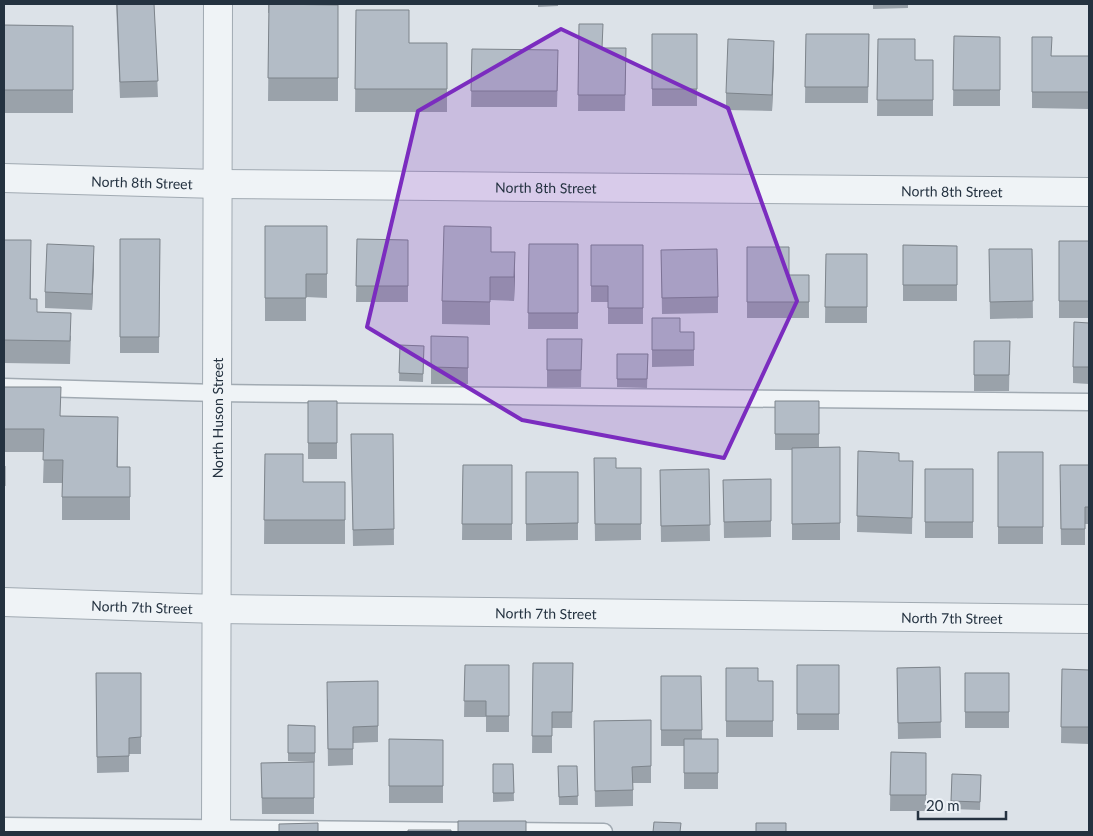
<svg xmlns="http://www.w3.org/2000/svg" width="1093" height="836" viewBox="0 0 1093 836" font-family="Lato,sans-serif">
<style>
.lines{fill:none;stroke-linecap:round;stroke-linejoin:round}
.service-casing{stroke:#a1aab2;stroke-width:19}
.minor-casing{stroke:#a1aab2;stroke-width:30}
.service{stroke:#eff3f6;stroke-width:16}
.minor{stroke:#eff3f6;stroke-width:28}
.wall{fill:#9aa2aa}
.shaded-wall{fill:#7d848b}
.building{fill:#b3bcc6;stroke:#7d848b}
.marked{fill:#7b2cbf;fill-opacity:0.2;stroke:#7b2cbf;stroke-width:4;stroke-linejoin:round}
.labels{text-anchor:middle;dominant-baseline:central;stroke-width:4;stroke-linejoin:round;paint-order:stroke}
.street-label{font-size:14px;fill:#243240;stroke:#ecf1f6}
</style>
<rect width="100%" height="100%" fill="#dce2e8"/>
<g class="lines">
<defs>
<path id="service" d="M4,387L217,393L1089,402
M4,826L479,831
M504,831L604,832"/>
<g id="minor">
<path id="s1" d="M4,178L217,184L1089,192"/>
<path id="s2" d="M4,602L218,609L1089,619"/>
<path id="s3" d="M216,832L218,4"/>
</g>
</defs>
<use href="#service" class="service-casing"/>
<use href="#minor" class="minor-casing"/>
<use href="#service" class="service"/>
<use href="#minor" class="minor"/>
</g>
<path class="wall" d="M116,4H154L158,97L120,98Z
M268,4L338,5V101H268L269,13H268Z
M538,4H558V6L538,7Z
M873,4H908V8L873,9Z
M356,10L409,43H447V112H355Z
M579,24L602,48H626L625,111H578Z
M4,25L73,26V113H4Z
M652,34H697V106H652Z
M806,34H869L868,103H805Z
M954,36L1000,37V106H953Z
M1032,37L1052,56H1089V109L1032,108Z
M878,39L915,60H933V116H877Z
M472,49L558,66L557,107H471Z
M774,57L772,111L726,110V93Z
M265,226H327V298L306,297V321H265Z
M120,239H160L159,353H120Z
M357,239L408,240V302H356Z
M4,240L31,264V299L37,312L71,336L70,364L4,363Z
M1059,241H1089V318H1059Z
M529,244H578V329H528Z
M591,245H643V324H608V302H591Z
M903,245L957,246V301H903Z
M747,247L789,275H809V318H747Z
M989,249H1032L1033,318L990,319Z
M661,250L718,297V313L662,314Z
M491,252L515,275L514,301L490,300V325L442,324V301Z
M826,254H867V323H825Z
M94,262L92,310L45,308V292Z
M652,318L680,332H694V366L652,367Z
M1089,323V384L1073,383V367Z
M431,336L468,337V384H431Z
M547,339H582L581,387H547Z
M974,341H1010L1009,391H974Z
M400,345L424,346L423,382L399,381Z
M617,354H648L647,388L617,387Z
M4,387L61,416L118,417V467H130V520H62V483H43L44,452H4Z
M308,401H337V459H308Z
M775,401H819V447H840V540H792V450H775Z
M351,434H393L394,545L353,546Z
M858,451L899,461H913L912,534L857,532Z
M998,452H1043V544H998Z
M265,454L303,482H345V544H264Z
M594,458L616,468H641V540L595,541Z
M463,465H512V540H462Z
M1089,465V524H1085V545H1061L1060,481Z
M709,469L710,541L661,542L660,470Z
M925,469H973V538H925Z
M526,472L578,523V540L526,541Z
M771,479V537L724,538L723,480Z
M533,663H573L572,728H552V753H532Z
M465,665H509V732H486V717H464Z
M797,665H839V730H797Z
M940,667L941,738L898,739L897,668Z
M726,668L758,681H773V737H726Z
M1062,669L1089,670V744L1061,743Z
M96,673H141V754H129V772L97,773Z
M965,673H1009V728H965Z
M661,676H701L702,739H718V789H684V746H661Z
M327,699L378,726V742L353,743V765L328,766Z
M651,720V783H633V806L595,807L594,721Z
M288,725L315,726V762L288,761Z
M389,739L443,740V803H389Z
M891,752L926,753V811H890Z
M314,762V814H262L261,763Z
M493,764H513L514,801L493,802Z
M558,766H577L578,805H559Z
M952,774L981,775L980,810L951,809Z"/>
<path class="shaded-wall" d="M774,41V57L772,111V95Z
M94,246V262L92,310V294Z
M515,252V275L514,301V277Z"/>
<path class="building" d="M117,4H154L158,81L120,82Z
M269,4L338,5V78H268Z
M356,10H409V43H447V89H355Z
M579,24H603L602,48H626L625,95H578Z
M4,25L73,26V90H4Z
M652,34H697V89H652Z
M806,34H869L868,87H805Z
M954,36L1000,37V90H953Z
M1032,37H1052L1051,56H1089V92H1032Z
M728,39L774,41L772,95L726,93Z
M878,39H915V60H933V100H877Z
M472,49L558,50L557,91H471Z
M265,226H327V274H306V298H265Z
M444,226L491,227V252H515L514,277H490V302L442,301Z
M120,239H160L159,337H120Z
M357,239L408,240V286H356Z
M4,240H31L30,299H37V312L71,313L70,341L4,340Z
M1059,241H1089V301H1059Z
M47,244L94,246L92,294L45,292Z
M529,244H578V313H528Z
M591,245H643V308H608V286H591Z
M903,245L957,246V285H903Z
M747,247H789V275H809V302H747Z
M717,249L718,297L662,298L661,250Z
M989,249H1032L1033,301L990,302Z
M826,254H867V307H825Z
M652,318H680V332H694V350H652Z
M1074,322L1089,323V367H1073Z
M431,336L468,337V368L431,367Z
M547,339H582L581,370H547Z
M974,341H1010L1009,375H974Z
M400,345L424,346L423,374L399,373Z
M617,354H648L647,379H617Z
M4,387H61L60,416L118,417L117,467H130V497H62L63,460H43L44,429H4Z
M308,401H337V443H308Z
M775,401H819V434H775Z
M351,434H393L394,529L353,530Z
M840,447V523L792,524V448Z
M858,451L899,453V461H913L912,518L857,516Z
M998,452H1043V527H998Z
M265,454H303V482H345V520H264Z
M594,458H616V468H641V524H595Z
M463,465H512V524H462Z
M1060,465H1089V507H1085V529H1061Z
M4,466H5V486H4Z
M709,469L710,525L661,526L660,470Z
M925,469H973V522H925Z
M526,472H578V523L526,524Z
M771,479V521L724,522L723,480Z
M533,663H573L572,712H552V736H532Z
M465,665H509V716H486V701H464Z
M797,665H839V714H797Z
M940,667L941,722L898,723L897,668Z
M726,668H758V681H773V721H726Z
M1062,669L1089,670V727H1061Z
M96,673H141V737L129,738V756L97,757Z
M965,673H1009V712H965Z
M661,676H701L702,730H661Z
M378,681V726L353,727V749H328L327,682Z
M651,720V766L632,767L633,790L595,791L594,721Z
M288,725L315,726V753H288Z
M389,739L443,740V786H389Z
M684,739H718V773H684Z
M891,752L926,753V795H890Z
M314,762V798H262L261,763Z
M493,764H513L514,793H493Z
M558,766H577L578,796L559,797Z
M952,774L981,775L980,802L951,801Z
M458,821H526V832H458Z
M654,822L681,823L680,832H653Z
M318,823V832H279V824Z
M756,823H786V832H756Z
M408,830H451V832H408Z"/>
<path class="marked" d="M561,29L728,108L797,301L724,458L522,420L367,327L418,111Z"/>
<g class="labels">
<g class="street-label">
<text stroke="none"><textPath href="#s1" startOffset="138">North 8th Street</textPath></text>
<text stroke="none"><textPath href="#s1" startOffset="542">North 8th Street</textPath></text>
<text stroke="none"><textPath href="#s1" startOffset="948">North 8th Street</textPath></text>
<text stroke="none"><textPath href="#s3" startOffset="414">North Huson Street</textPath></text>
<text stroke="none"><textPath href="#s2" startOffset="138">North 7th Street</textPath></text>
<text stroke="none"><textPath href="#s2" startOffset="542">North 7th Street</textPath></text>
<text stroke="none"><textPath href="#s2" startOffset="948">North 7th Street</textPath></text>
</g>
</g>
<rect width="1093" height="836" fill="none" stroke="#243240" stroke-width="10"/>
<path d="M918 811v8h88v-8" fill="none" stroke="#243240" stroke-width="2.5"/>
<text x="926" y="811" font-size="15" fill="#243240" stroke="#ecf1f6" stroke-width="4" paint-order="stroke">20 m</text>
</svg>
